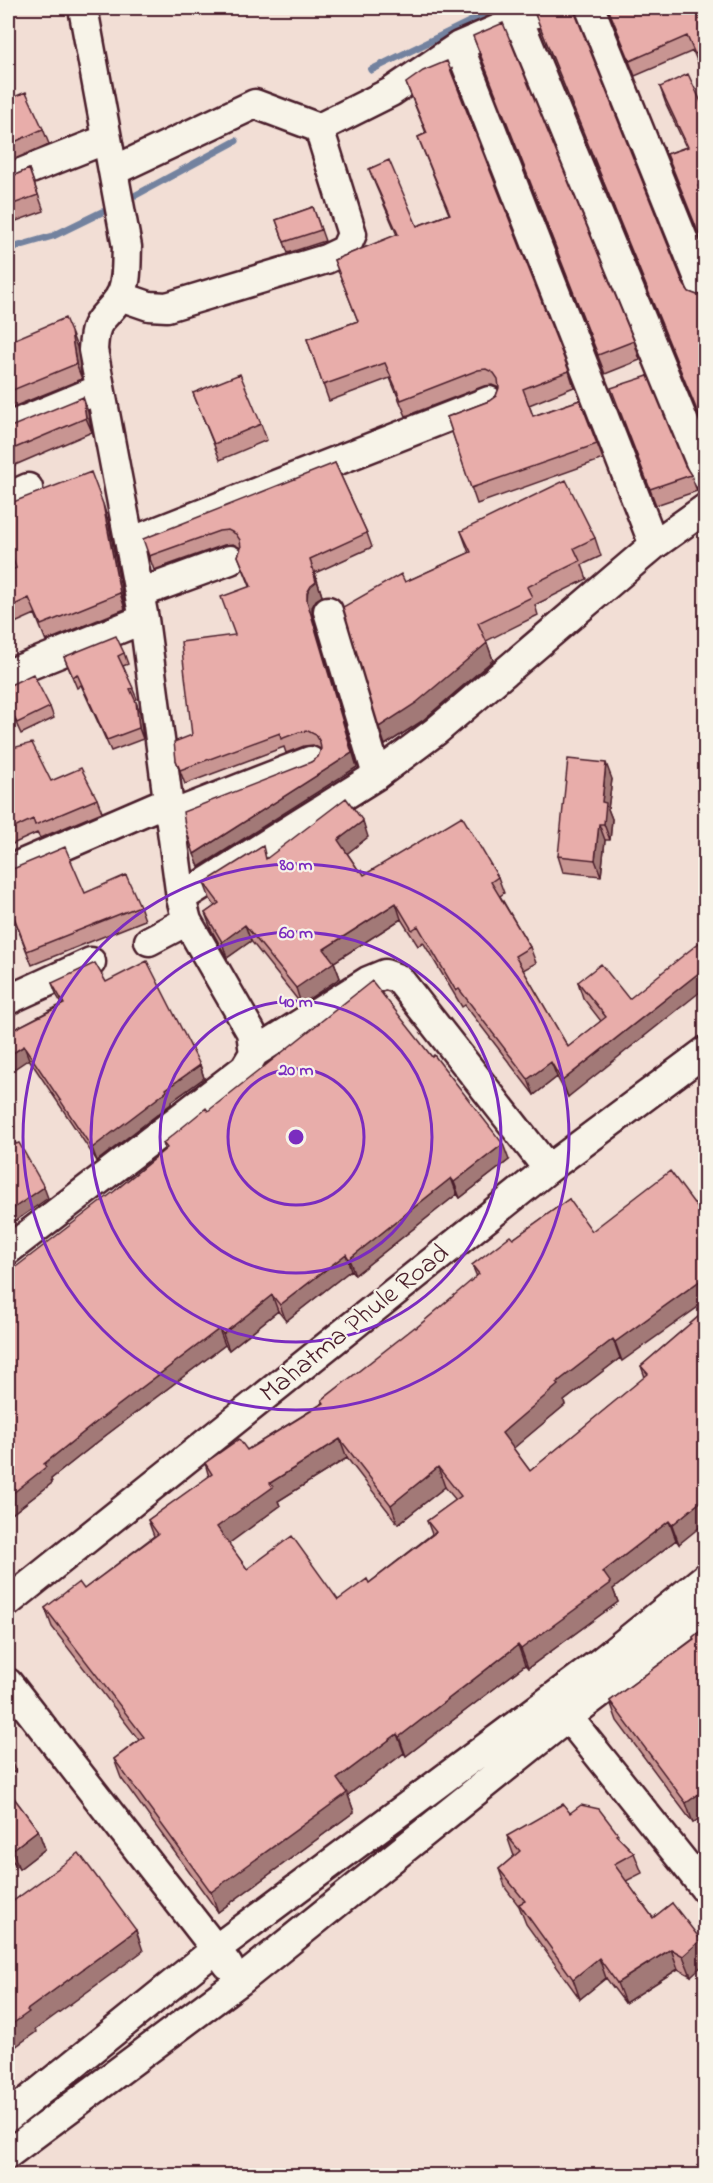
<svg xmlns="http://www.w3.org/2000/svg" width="713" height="2183" viewBox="0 0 713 2183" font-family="'Indie Flower',sans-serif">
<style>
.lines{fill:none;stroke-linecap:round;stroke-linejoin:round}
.stream{stroke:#73829f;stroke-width:7}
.minor-casing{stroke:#4a1f2b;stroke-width:33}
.minor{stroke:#f7f3e8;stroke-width:28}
.wall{fill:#c89592;stroke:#4a1f2b;stroke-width:1.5;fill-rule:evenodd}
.shaded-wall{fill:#a27977;stroke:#4a1f2b;stroke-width:1.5}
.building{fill:#e8adaa;stroke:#4a1f2b;stroke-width:1.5;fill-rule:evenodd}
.ring{fill:none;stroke:#7b2cbf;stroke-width:3}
.labels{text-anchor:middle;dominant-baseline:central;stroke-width:4.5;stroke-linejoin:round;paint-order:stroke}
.street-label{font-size:27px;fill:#4a1f2b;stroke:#f7f3e8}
.centre{fill:#7b2cbf;stroke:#f7f3e8;stroke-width:3}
.ring-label{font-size:18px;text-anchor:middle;font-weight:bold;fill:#7b2cbf;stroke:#f7f3e8;stroke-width:4.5;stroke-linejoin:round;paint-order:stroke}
</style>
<rect width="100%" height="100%" fill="#f2ded5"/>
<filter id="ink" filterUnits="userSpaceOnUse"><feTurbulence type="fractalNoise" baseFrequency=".0167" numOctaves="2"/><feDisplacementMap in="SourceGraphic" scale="12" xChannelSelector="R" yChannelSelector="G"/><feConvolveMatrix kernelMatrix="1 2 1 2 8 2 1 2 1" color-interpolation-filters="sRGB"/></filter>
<g filter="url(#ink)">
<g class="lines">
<path class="stream" d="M371,70L498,8
M136,195L236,141
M8,249L53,236L102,212"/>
<defs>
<path id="minor" d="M83,8L127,247C126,263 128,284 119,298C102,323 95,315 93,350L144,619L181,898L187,921L251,1032L254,1053
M590,8L706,296
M519,21L706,476
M459,46L654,545L706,508
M113,171L255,104L319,128L391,92L459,46L547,8
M8,178L107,139
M120,296L149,306L167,307L326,259L345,250L352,234L319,128
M8,427L100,389
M8,497L28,488
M130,542L489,401
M140,593L230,560
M328,611L377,775
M8,674L144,619
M169,816L310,761
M8,870L168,801
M181,898L377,775L436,731L654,545
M149,941L187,921
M8,1000L91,962
M8,1250L245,1068L254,1053L368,981L385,974L399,979L548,1169
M8,1602L548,1169L706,1051
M8,1683L228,1965
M568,1717L706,1890
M8,2117L216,1949L602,1661L706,1577
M8,2154L240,1981L568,1717L706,1612"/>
</defs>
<use href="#minor" class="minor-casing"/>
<use href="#minor" class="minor"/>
</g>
<path class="wall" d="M608,8H705V66L700,68L693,51L635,76Z
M535,14L684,285L689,292L697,295L705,294V432Z
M473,36L634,341L640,360L605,374Z
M8,83L14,97L43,129L49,144L8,162Z
M406,83L569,371L574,387L529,405L533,416L580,400L603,459L477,504L447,417L489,401L496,396L499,388L492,385L484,386L406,416L390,378L329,401L307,339L358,321L334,260L397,235L375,184L369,169L417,226L449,214L418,137L426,133Z
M660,87L703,106L705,105V203H704L705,206V251L667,154L686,147L666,104Z
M29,169L44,211L8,224V178Z
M313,207L325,241L288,253L276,220Z
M8,342L77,347L82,379L8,409Z
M193,393L261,424L267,440L220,460Z
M617,404L685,466L691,475L697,491L656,505Z
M88,412L92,432L8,468V428Z
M335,463L367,533L372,547L315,573L322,596L316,600L312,607V615L357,767L199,867L311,762L318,757L321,749L313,745L304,746L286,753L284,747L185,784L176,760L192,735L235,635L250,586L238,556L241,548L233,544L224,545L154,570L149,556Z
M108,520L125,609L46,641L35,614L8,626V572Z
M461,531L595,538L601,556L582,565L587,579L535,605L538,615L486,641L493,660L422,721L385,745L379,727L405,582L469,553Z
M124,653L128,664L123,666L137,699L135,700L140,713L143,739L111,751L81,685L77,688L64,657Z
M8,686L50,707L54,718L21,734L8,705Z
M8,749L51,781L97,799L102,812L40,838L37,833L8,846Z
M612,779L608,809L612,819L610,840H605L601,876L563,872L558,856Z
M368,837L347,853L359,871L364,875L498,877L504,893L500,896L530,947L536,963L523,970L568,1047L601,1021L583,998L578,982L629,999L568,1097L557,1077L534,1095L465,1005L462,1007L423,942L418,946L401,919L334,962L340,978L301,1004L251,941L227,958L211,929L205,913L215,906L210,899L204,883L267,858Z
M85,893L140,906L145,920L32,965L8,903Z
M106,982L200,1065L204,1078L171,1102V1104L97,1161L29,1059L9,1032L62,1004L57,996L52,983Z
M208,1111L509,1160L460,1198L457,1194L355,1275L351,1270L286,1321L278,1311L229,1350L225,1345L105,1436L51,1479L52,1483L8,1517L116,1190L165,1150L163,1143Z
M569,1199L622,1361L620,1358L564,1401L565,1405L513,1448L530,1471L645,1377L641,1366L705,1311L679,1544L676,1540L613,1589L618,1602L528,1668L525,1665L406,1756L404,1753L348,1795L354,1812L218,1912L121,1778L114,1759L139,1740L52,1627L45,1608L84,1589L154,1536L148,1520L209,1477L205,1463L247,1450L323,1403L322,1400L416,1328L477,1277L472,1265L513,1239ZM347,1458L398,1524L445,1487L456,1500L427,1521L432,1534L369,1583L338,1600L247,1569L228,1543L280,1506L278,1501Z
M705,1627V1814L693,1823L617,1721L610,1701L693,1639V1637Z
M8,1790L38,1830L45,1849L19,1869L8,1855Z
M570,1813L620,1839L634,1853L642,1873L626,1881L653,1918L672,1903L691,1976L678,1969L625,2003L606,1978L580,1999L526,1924L519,1906L506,1889L499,1869L514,1856L507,1836Z"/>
<path class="shaded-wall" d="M71,332L77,347L82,379L76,364Z
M83,397L88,412L92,432L86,418Z
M103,504L108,520L125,609L120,593Z
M310,559L322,596L316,600L312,607V615L357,767L199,867L194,854L352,753L307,601Z
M487,643L493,660L422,721L385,745L379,727Z
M136,702L140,713L143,739L139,728Z
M606,763L612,779L608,809L612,819L610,840L604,824L602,802Z
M363,821L368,837L344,856L338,840Z
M599,824L605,840L601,876L595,860Z
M396,903L401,919L334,962L340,978L301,1004L296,988L324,949Z
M245,925L251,941L227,958L222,942Z
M705,968V988L568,1097L562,1081Z
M24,1046L29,1059L8,1073V1056Z
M551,1062L557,1077L534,1095L528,1079Z
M200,1065L204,1078L171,1102V1104L97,1161L92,1148L166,1089Z
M503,1144L509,1160L460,1198L454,1182Z
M451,1178L457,1194L355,1275L349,1259Z
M44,1187L48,1198L8,1226V1212Z
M346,1254L351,1270L286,1321L280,1305Z
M705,1277V1302L622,1361L615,1342Z
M272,1295L278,1311L229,1350L223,1334Z
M219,1329L225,1345L105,1436L51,1479L52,1483L8,1517V1497L44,1464L99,1420Z
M613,1339L620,1358L564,1401L565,1405L509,1452L502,1433L556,1383Z
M340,1439L347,1458L278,1501L280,1506L224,1547L217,1527L270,1483Z
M438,1467L445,1487L398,1524L391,1505Z
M705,1498V1523L679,1544L672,1525Z
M669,1521L676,1540L613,1589L618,1602L528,1668L521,1649L603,1572Z
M518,1645L525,1665L406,1756L399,1737Z
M397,1734L404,1753L348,1795L354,1812L218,1912L211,1892L337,1779Z
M8,1751L15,1771L8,1776Z
M703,1791L705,1797V1814L693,1823L686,1803Z
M38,1830L45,1849L19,1869L12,1850Z
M136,1930L143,1951L35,2030L36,2032L8,2052V2027L27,2010Z
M701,1940L705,1953V1963L691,1976L683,1956Z
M671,1949L678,1969L625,2003L617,1983Z
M599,1958L606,1978L580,1999L573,1979Z"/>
<path class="building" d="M552,8H573L684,285L689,292L697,295L705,294V430L535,14Z
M608,8H705V49L695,54L687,36L630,61Z
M503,23L634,341L598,355L473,36Z
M447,61L569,371L523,389L533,416L580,400L597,444L471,488L447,417L489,401L496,396L499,388L498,379L494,373L486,369L478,370L401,400L385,363L323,385L307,339L358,321L334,260L398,234L369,169L389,160L417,226L450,214L418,137L427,133L406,83L423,71Z
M688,74L703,106L705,105V183L698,186L705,206V249L667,154L688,147L660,87Z
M8,83L14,97L26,92L43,129L8,145Z
M29,169L38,195L8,206V178Z
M313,207L321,230L284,242L276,220Z
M65,318L71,332L76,364L8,392V342Z
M240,374L261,424L214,444L193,393Z
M648,376L685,466L691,475L650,489L611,388Z
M83,397L86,418L8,451V428Z
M335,463L367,533L310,559L316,582L311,586L307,593V601L352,753L194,854L185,826L183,812L311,762L318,757L321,749L320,742L316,735L308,731L299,732L281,739L280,733L180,770L176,760L174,742L192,735L181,642L235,635L221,597L251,586L238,556L241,548L240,540L236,534L228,530L219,531L149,556L143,539Z
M91,472L103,504L120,593L41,625L29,598L8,608V572L16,568L8,545V504Z
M566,480L595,538L574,548L580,561L527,587L532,597L478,623L487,643L416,703L379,727L343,607L401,574L405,582L471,552L461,531Z
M116,636L124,653L118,656L133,688L130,689L136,702L139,728L107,740L77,674L73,677L64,657Z
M33,674L50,707L17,723L8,704V698L9,697L8,695V686Z
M32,743L51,781L81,768L97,799L35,825L33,819L8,831V749Z
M568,759L606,763L602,802L606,803L604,824H599L595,860L558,856Z
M346,798L363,821L338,840L359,871L361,870L364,875L462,816L498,877L491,882L530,947L515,956L568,1047L606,1017L578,982L601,964L629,999L705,938V968L562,1081L551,1062L528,1079L459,989L456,991L418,926L412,930L396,903L324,949L334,962L296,988L245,925L222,942L205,913L219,903L204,883L263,846L266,859Z
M65,847L85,893L126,875L140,906L27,951L8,901V871Z
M147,961L200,1065L166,1089L167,1091L92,1148L24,1046L8,1056V1029L9,1032L64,1004L52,983L95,963L106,982Z
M372,981L432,1057L434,1055L503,1144L454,1182L451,1178L349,1259L346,1254L280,1305L272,1295L223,1334L219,1329L99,1420L44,1464L46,1467L8,1497V1273L116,1190L167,1148L163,1143L206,1108L208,1111Z
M13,1140L16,1144L19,1143L44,1187L8,1212V1143Z
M670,1171L705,1218V1277L615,1342L613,1339L556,1383L558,1385L502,1433L530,1471L648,1374L641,1366L705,1311V1498L672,1525L669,1521L603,1572L611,1583L521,1649L518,1645L399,1737L397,1734L337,1779L347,1793L211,1892L114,1759L144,1737L45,1608L79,1582L84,1589L158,1534L148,1520L212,1474L205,1463L239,1439L247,1450L324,1403L322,1400L415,1327L416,1328L479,1274L472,1265L510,1236L513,1239L569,1199L592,1231ZM340,1439L391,1505L438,1467L461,1496L427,1521L436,1532L369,1583L367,1579L338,1600L292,1536L247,1569L217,1527L273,1487L270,1483Z
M705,1627V1794L703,1791L686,1803L610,1701L694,1639L693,1637Z
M8,1790L38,1830L12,1850L8,1845Z
M563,1804L570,1813L581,1805L599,1809L618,1834L616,1835L634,1853L614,1864L653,1918L672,1903L701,1940L683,1956L671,1949L617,1983L599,1958L573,1979L519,1904L525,1901L499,1869L520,1851L507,1836Z
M79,1853L136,1930L27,2010L29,2012L8,2027V1905Z"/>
</g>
<g class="ring">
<circle cx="296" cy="1137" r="68"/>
<circle cx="296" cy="1137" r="136"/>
<circle cx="296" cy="1137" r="205"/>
<circle cx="296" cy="1137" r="273"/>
</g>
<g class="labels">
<g class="street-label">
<text transform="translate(355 1324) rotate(-39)">Mahatma Phule Road</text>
</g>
</g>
<circle cx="296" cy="1137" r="9" class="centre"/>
<g class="ring-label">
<text x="296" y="870">80 m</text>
<text x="296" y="938">60 m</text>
<text x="296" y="1007">40 m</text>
<text x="296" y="1075">20 m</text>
</g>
<rect width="713" height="2183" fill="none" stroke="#f7f3e8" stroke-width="30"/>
<rect x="15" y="15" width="683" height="2153" fill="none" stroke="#4a1f2b" stroke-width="2" filter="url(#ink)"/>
</svg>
